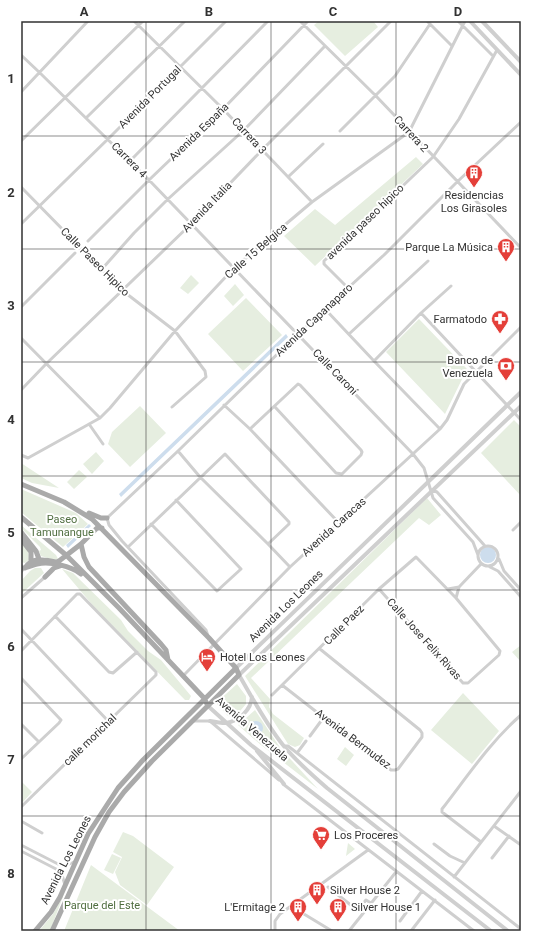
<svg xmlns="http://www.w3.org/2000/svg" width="542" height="952" viewBox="0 0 542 952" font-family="Roboto,sans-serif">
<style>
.green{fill:#e6eee0}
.water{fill:#cddded}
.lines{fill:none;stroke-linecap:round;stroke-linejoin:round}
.minor{stroke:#cfcfcf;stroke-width:3}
.tertiary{stroke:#cfcfcf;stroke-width:4}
.primary{stroke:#aaa;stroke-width:5}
.grid{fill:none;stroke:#323232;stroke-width:1;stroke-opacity:0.55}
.labels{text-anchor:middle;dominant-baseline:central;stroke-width:4;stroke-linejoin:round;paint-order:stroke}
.street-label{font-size:11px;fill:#323232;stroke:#fff}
.poi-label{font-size:11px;fill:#323232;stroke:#fff;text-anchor:end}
.park-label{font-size:11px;fill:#4f6e3f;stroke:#fff}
.neatline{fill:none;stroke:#323232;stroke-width:1.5}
.grid-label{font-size:13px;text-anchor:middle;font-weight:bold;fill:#323232}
</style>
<rect width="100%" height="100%" fill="#fff"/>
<path class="green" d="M319,21H373L378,27L345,56L314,25Z
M416,157L423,164L315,266L284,236L315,209L335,225Z
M191,275L199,283L188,294L180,288Z
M235,284L244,295L233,306L224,296Z
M246,298L282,335L243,371L208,334Z
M419,319L467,369L445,414L386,352Z
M140,406L166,433L130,467L108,444L112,432Z
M514,420L521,427V496L481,453Z
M96,452L104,461L92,474L83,464Z
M21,463L59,488L32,483L21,478Z
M79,470L87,477L74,489L67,482Z
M21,489L76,513L88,524L63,547L21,512Z
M427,498L441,515L429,525L419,518L251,678L270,699L269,707L273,714L304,738L300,745L295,747L288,744L245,676Z
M21,525L56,555L58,559L54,560L41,556L39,551L41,550L40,547L21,528Z
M21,541L28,550L29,560L25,563L21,562Z
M35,568H41L44,573L21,594V581L30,571Z
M62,569L73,573L121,620L128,631L148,651L161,660L191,696L189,700H185L95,608Z
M521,645V662L512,652Z
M237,684L246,696V704L235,717L228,716L216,703Z
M463,693L499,731L472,764L431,730Z
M255,710L281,749L318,789L261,745L238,725Z
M345,747L354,755L346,766L337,759Z
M21,781L32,792L23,802L21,800Z
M123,832L133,836L174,867L147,905L120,885L115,872L123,855L122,857L113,852Z
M348,843L355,849L346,856Z
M112,854L121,858L113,874L104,870Z
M91,865L180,931H64Z
M64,894L50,931H39L53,914Z"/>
<path class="water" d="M286,334L288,337L121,497L119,494Z
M89,524L91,526L68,548L66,545Z
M480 555a8 8 0 1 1 16 0a8 8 0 1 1-16 0Z
M249 728a7 7 0 1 1 14 0a7 7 0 1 1-14 0Z"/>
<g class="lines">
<path class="minor" d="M134,21L223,109L312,202
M300,21L376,96L521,248
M427,21L452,46
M458,21L493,56
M21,55L39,72L149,180L413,454L424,468L433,498L473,542L478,555
M21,92L88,21
M86,118L185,21
M340,131L395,76L430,24
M21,141L143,21
M130,161L268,21
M288,177L323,144
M21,187L123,291L175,331L205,371L206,377L172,407
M21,224L108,139L226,21
M88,241L149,180L223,109L308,21
M102,269L134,233L168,199L244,130L325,46
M348,288L324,264V261L433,157L459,119L497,50
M21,307L75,253
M325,309L374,361L440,429
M421,313L521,420
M349,334L428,261
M21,338L100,418
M374,361L421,313L451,286
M21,390L46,364L191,224L262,150L391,21
M224,405L250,429L339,523
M89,424L103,444
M250,429L298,384L300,385L361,450L362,452L361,455L342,474L336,473L275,407
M178,451L200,477L268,544L290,567
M21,455L28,458L100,418L110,408L175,331L234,268L312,202L409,132L465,21
M432,490L437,492L485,546
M151,524L217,591L241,569L176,500
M513,530L521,522
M478 556a10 10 0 1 1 20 0a10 10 0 1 1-20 0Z
M128,547L225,454L289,522V524L268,544
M499,559L504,571L521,590
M21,565L24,568L21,572
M490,567L498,571L521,597
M448,589L459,587L481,564
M21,598L45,577
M456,598L459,587
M55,616L109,672L113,673L137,652
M21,629L109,722
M208,636L206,630L122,541L109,525L107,518L178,451L298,334L384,255L457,182L521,122
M21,651L77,594H80L156,672V675L21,807
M183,676L290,567L440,429L447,420L464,384L521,327
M21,678L61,720L59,723L21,759
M282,685L391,770H395L398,769L422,737V733L420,730L320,649
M272,695L379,589L416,557L456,598L500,651L499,655L468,683H463L379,589
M193,721H210L279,780
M21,724L39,742
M310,736L324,717
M284,746H288L297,753L521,929
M297,753L306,741
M283,784L474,931
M21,821L42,833
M494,826L521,845
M481,842L442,812V809C467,777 490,742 521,715
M434,844L450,856L465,863
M21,845L58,864L67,865L76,861
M21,851L56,869L62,875L65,885
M492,858L509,836
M454,877L521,791
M328,887L357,910L359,909L366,900L371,903
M299,911L332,931
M400,921L422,891
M275,931V921L280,914L368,850
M349,931L396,872
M411,931L435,900"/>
<path class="tertiary" d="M470,21L521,75
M482,21L521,62
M236,668L521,392
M208,706L251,745L491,931
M210,721C215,722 221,723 226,723C239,721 251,710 252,697
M257,751L284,784
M508,931L327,788C312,775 296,761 283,745C266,724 253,699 239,675L521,406"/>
<path class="primary" d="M21,484L64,502L92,519L209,638L236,668L239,675L152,761L124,792L109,812L95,837L52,931
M89,513L101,518H107
M21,517L66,555L119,608L204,698L208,706
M21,532L36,551L39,559
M21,539L31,552V560
M81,544L84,557L89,567L161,644L166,650L168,660
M24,568C29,567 33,565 37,564C50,561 71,566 81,574
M25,568C32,556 44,560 56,562L59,561L81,544L97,528H102
M45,577L54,568L60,566
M35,931L51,912L60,897L88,834L118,788L143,760L236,668"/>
</g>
<path class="grid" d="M146,21V931M271,21V931M396,21V931M21,136H521M21,249H521M21,362H521M21,476H521M21,590H521M21,703H521M21,816H521"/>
<defs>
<symbol id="building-pin" viewBox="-11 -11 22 30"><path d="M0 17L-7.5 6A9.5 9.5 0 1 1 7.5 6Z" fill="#e43f39" stroke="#fff"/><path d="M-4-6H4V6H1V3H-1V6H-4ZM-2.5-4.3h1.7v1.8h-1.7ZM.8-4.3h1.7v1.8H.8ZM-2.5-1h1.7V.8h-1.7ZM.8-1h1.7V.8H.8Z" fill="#fff"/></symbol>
<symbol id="pharmacy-pin" viewBox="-11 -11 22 30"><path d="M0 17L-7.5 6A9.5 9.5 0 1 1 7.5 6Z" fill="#e43f39" stroke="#fff"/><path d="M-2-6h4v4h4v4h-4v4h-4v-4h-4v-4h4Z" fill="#fff"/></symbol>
<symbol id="bank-pin" viewBox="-11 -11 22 30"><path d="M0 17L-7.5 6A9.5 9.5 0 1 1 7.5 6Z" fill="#e43f39" stroke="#fff"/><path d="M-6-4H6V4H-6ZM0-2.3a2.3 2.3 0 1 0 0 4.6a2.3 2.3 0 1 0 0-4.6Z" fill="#fff"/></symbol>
<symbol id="hotel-pin" viewBox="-11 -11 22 30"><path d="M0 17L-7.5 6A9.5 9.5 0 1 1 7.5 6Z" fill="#e43f39" stroke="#fff"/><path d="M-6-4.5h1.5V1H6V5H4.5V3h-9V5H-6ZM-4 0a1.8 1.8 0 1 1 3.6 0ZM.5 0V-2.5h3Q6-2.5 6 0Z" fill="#fff"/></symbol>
<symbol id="supermarket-pin" viewBox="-11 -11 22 30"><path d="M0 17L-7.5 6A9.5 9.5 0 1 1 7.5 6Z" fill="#e43f39" stroke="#fff"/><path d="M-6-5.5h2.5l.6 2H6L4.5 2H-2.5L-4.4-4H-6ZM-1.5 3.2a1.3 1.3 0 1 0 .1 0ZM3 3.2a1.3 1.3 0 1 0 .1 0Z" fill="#fff"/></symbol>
</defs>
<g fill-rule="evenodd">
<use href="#building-pin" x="464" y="163" width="20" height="27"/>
<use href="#building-pin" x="496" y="237" width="20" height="27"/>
<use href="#pharmacy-pin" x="490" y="309" width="20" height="27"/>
<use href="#bank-pin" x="496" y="356" width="20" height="27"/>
<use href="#hotel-pin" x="197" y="647" width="20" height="27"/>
<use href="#supermarket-pin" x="311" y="825" width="20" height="27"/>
<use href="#building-pin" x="307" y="880" width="20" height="27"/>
<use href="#building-pin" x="288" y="897" width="20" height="27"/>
<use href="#building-pin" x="328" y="897" width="20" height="27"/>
</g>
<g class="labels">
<g class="street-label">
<text transform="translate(150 97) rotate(-45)">Avenida Portugal</text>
<text transform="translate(199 132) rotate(-44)">Avenida España</text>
<text transform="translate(411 134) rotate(47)">Carrera 2</text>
<text transform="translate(249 136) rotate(47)">Carrera 3</text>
<text transform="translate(129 160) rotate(45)">Carrera 4</text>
<text transform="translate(207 207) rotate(-46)">Avenida Italia</text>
<text transform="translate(365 222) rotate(-44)">avenida paseo hipico</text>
<text transform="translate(256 251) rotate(-41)">Calle 15 Belgica</text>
<text transform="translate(95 262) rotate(45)">Calle Paseo Hipico</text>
<text transform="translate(314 320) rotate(-43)">Avenida Capanaparo</text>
<text transform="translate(335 372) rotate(46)">Calle Caroní</text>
<text transform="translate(334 527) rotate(-42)">Avenida Caracas</text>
<text transform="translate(286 606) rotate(-44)">Avenida Los Leones</text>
<text transform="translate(344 625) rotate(-45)">Calle Paez</text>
<text transform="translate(424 639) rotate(48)">Calle Jose Felix Rivas</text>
<text transform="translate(252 729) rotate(41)">Avenida Venezuela</text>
<text transform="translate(353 739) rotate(37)">Avenida Bermudez</text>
<text transform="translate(90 740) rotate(-44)">calle morichal</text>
<text transform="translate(66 860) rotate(-63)">Avenida Los Leones</text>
</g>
<g class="poi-label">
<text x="474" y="195" text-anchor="middle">Residencias<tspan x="474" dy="13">Los Girasoles</tspan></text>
<text x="493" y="247">Parque La Música</text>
<text x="487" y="319">Farmatodo</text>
<text x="493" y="360">Banco de<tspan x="493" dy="13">Venezuela</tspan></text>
<text x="220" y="657" text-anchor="start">Hotel Los Leones</text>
<text x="334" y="835" text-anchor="start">Los Proceres</text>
<text x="330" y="890" text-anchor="start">Silver House 2</text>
<text x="285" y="907">L'Ermitage 2</text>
<text x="351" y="907" text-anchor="start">Silver House 1</text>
</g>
<g class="park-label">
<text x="62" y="519">Paseo<tspan x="62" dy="13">Tamunangue</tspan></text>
<text x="102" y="905">Parque del Este</text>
</g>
</g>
<rect width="542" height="952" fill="none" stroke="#ffffff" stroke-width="44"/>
<rect x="22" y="22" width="498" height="908" class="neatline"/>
<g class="grid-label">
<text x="84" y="16">A</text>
<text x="209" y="16">B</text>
<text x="333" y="16">C</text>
<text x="458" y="16">D</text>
<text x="11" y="83">1</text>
<text x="11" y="197">2</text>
<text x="11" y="310">3</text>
<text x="11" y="424">4</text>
<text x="11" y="537">5</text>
<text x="11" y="651">6</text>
<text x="11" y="764">7</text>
<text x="11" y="878">8</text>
</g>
</svg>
